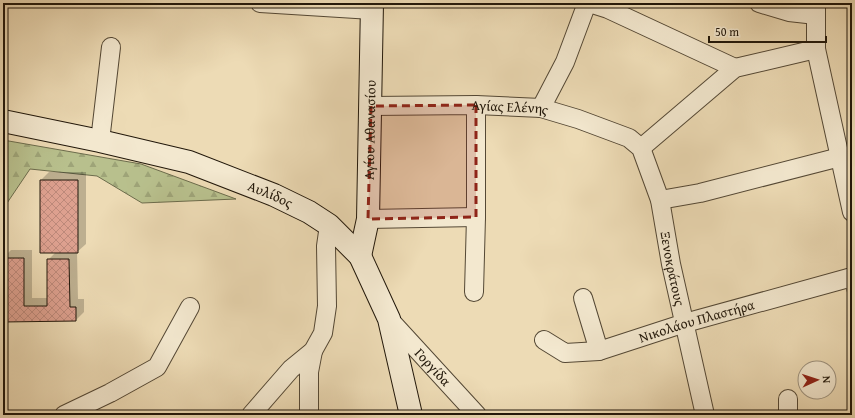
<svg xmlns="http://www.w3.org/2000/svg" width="855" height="418" viewBox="0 0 855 418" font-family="'Gentium Book Plus',serif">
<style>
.forest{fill:url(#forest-firs);stroke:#6c6c4c}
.shadow{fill:#0003}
.building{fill:url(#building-cross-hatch);stroke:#21170a}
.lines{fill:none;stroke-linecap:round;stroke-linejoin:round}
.lane-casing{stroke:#544835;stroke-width:10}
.street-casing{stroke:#544835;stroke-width:20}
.secondary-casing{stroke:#21170a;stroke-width:24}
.lane{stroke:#f3e8cf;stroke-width:9}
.street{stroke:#f3e8cf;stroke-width:18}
.secondary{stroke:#f3e8cf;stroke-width:22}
.marked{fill:#8f2418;fill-opacity:0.2;stroke:#8f2418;stroke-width:3;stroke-dasharray:8 5;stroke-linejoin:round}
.labels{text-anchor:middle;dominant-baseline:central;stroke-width:3;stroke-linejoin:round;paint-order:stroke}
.street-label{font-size:14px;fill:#21170a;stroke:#f3e8cf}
</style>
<defs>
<pattern id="forest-firs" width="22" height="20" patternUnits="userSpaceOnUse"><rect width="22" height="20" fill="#b8c08d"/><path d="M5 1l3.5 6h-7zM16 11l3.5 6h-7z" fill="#9ea478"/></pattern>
<pattern id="building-cross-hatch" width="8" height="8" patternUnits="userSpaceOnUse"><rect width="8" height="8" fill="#dda08f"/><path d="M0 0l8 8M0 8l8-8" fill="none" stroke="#bd897a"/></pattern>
</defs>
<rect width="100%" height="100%" fill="#eddbb5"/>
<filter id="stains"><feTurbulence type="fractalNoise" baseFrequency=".005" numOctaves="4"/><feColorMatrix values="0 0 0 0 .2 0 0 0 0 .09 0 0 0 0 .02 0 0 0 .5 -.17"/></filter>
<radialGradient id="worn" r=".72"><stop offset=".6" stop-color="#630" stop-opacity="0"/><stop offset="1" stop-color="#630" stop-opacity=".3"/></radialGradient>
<path class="forest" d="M3,140L141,164L236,199L142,203L97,176L30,169L3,209Z"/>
<path class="shadow" d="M49,172H86V244L77,252L78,299H84V312L76,320L3,321V258L11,250H32V298H48V260L56,252L41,180Z"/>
<path class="building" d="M40,180H78V253H40Z
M3,258H24V306H47V259H69L70,307H76V321L3,322Z"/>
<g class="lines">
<defs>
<path id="lane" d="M849,278L852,292"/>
<g id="street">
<path d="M260,3L372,10"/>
<path d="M589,3L608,9L735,68"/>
<path d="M759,3L789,12L816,15"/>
<path d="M816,3V49L852,212"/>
<path id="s1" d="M371,106L476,105L541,108L578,119L629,138L641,148L660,200L671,264L705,415"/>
<path d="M541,108L565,62L587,3"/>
<path d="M100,141L111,47"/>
<path d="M641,148L735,68L816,49"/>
<path d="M660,200L700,193L840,157"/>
<path d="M368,219L476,217"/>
<path d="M474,292L476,217V105"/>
<path d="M583,298L599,351"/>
<path id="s2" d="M389,319L477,415"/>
<path id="s3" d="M544,340L565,353L599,351L685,323L852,277"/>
<path d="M788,399V415"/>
<path d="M64,415L110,393L157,367L190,307"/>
<path d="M251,415L291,369L313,351L323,333L327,306L326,246L329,225"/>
<path d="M309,415V372L313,351"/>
</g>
<g id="secondary">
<path id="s4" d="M3,121L100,141L189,162L274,195L309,212L329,225L360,256L389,319L411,415"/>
<path id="s5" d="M360,256L368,219L372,3"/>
</g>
</defs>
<use href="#lane" class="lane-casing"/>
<use href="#street" class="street-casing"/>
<use href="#secondary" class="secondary-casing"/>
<use href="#lane" class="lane"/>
<use href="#street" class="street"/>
<use href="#secondary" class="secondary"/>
</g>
<path class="marked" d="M476,105V217L368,219L371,106Z"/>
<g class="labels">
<g class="street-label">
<text stroke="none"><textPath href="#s1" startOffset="139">Αγίας Ελένης</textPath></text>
<text stroke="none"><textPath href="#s5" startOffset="127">Αγίου Αθανασίου</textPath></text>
<text stroke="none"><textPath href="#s4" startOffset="278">Αυλίδος</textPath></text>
<text stroke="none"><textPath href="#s1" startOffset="404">Ξενοκράτους</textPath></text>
<text stroke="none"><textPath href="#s3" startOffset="161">Νικολάου Πλαστήρα</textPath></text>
<text stroke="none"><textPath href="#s2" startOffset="65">Γοργίδα</textPath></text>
</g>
</g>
<rect width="855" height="418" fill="none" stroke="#eddbb5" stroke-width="16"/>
<rect x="4" y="4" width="847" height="410" fill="none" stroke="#21170a" stroke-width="2"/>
<rect x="8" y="8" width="839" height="402" fill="none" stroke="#21170a"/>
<g transform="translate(817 380) rotate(87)"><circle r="19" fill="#f3e8cf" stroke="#9f9480"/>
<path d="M0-3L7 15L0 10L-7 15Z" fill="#8f2418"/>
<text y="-6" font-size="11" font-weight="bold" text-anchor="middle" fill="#21170a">N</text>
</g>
<path d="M709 36v6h117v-6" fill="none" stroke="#21170a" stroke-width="2"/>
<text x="715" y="36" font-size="12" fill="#21170a" stroke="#f3e8cf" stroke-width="3" paint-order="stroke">50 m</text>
<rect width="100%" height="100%" filter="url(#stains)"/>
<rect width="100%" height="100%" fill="url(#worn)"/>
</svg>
